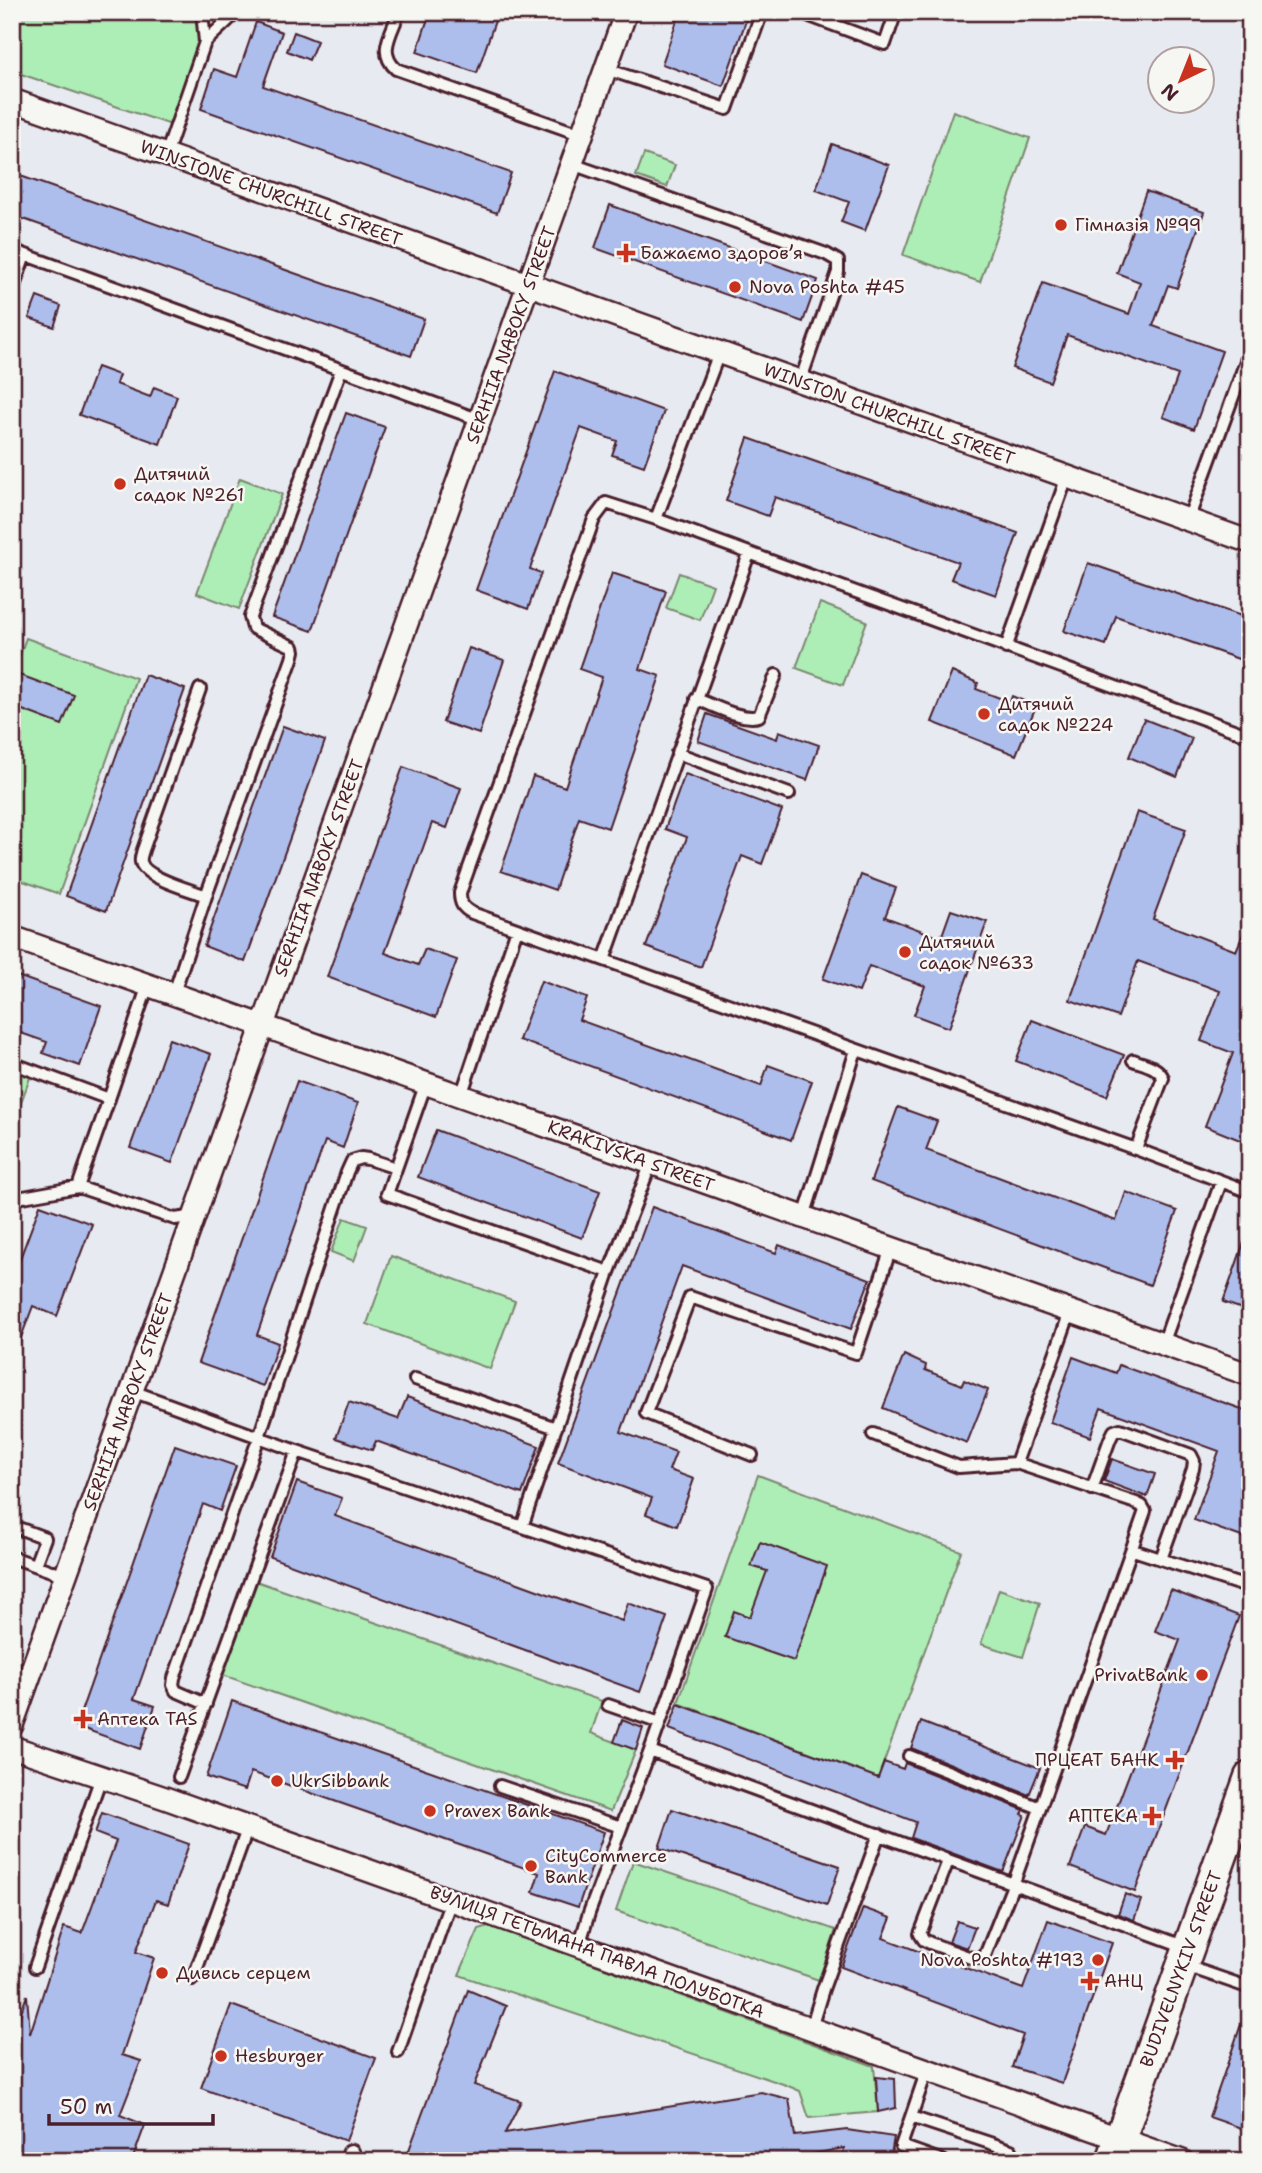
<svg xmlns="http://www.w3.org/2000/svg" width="1262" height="2173" viewBox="0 0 1262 2173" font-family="'Shantell Sans',sans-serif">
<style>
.green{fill:#adeeb6;stroke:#7c8670;stroke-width:2}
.building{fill:#adbeed;stroke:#4a1f2b;stroke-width:2}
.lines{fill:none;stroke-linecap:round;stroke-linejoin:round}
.service-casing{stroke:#4a1f2b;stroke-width:16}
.pedestrian-casing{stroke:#4a1f2b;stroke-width:21}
.minor-casing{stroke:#4a1f2b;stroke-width:26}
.secondary-casing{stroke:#4a1f2b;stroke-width:35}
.service{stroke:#f6f6f2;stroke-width:10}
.pedestrian{stroke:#f6f6f2;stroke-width:16}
.minor{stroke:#f6f6f2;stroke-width:21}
.secondary{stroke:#f6f6f2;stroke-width:30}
.poi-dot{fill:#c8321e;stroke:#f6f6f2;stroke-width:2.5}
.labels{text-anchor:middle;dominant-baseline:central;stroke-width:5;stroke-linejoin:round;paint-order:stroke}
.street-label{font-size:18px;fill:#4a1f2b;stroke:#f6f6f2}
.poi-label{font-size:18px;fill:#4a1f2b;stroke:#f6f6f2;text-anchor:start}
</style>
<rect width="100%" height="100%" fill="#e7ebf1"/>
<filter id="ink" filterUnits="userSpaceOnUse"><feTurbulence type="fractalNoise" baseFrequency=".0143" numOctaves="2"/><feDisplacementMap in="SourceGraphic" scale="14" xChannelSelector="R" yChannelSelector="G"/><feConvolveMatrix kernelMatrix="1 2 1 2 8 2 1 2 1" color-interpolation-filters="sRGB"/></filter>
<g filter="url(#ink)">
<path class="green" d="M12,12H202L205,42L177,127L12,71Z
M953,111L1030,138L980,282L903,255Z
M644,154L675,165L667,187L636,176Z
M240,478L282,494L239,609L197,593Z
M679,573L713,585L700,620L666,608Z
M820,603L867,621L843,685L796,668Z
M26,638L136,678L59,894L12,877V677Z
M12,1068L31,1075L12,1127Z
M344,1218L367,1226L354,1261L331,1252Z
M391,1256L515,1301L490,1369L367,1324Z
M758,1475L961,1551L878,1778L678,1703Z
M250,1579L602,1701L591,1733L636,1750L611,1811L217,1673Z
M999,1589L1040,1603L1023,1657L981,1644Z
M633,1861L836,1930L819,1980L616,1911Z
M489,1926L874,2066L878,2112L809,2118L800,2091L786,2085L459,1975L479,1929Z"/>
<path class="building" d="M430,12H498L477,73L417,52Z
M680,12H749L723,86L662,64Z
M256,22L282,32L263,86L511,173L497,213L201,109L214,69L237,77Z
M294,32L317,41L309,60L287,51Z
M832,144L889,165L865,231L841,222L849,202L816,190Z
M12,173L424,319L411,356L12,215Z
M1146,191L1204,212L1177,288L1168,285L1153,326L1222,351L1194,429L1163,417L1178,375L1067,335L1050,382L1012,368L1043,283L1129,314L1140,282L1117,273Z
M610,205L818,280L803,322L595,248Z
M37,297L61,306L54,327L29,318Z
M97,367L119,375L116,384L150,397L154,387L177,396L160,444L79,415Z
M555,371L664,411L644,466L612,455L617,441L581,428L530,569L541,573L528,609L476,590Z
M346,413L385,427L312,631L272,617Z
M748,438L1018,533L996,595L951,579L958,562L775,497L768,516L726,501Z
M1088,563L1250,619V663L1116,616L1106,645L1064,631Z
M612,573L666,591L640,669L660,676L608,828L579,818L555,890L501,871L533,776L565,787L602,677L579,669Z
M469,648L504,660L479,734L443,722Z
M952,672L978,683L976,689L1010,702L1012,696L1036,706L1016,755L932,722Z
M20,675L74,695L62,725L12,706V695Z
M145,675L185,689L106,911L66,896Z
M707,714L777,739L779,731L819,745L807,780L698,741Z
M1144,719L1192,738L1177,777L1129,757Z
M283,726L325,741L245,962L204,946Z
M403,767L461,788L447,828L432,823L385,953L418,965L425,949L457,960L436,1017L327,977Z
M685,774L782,810L762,864L742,856L701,967L646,947L687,837L665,829Z
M1137,812L1186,829L1153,919L1236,951L1250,918V1144L1205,1126L1233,1053L1201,1041L1220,991L1138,961L1118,1017L1070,1000Z
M861,875L896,888L885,917L941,938L951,910L987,922L949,1028L914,1015L925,986L869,966L859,992L823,979Z
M12,974L101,1006L80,1066L43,1053L47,1042L12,1030Z
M541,981L587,998L579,1020L761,1086L768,1065L812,1081L791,1140L519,1040Z
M1032,1020L1124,1055L1107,1096L1016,1061Z
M169,1039L211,1054L172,1163L130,1148Z
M297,1081L358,1103L343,1148L325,1141L257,1335L278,1343L263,1386L198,1363Z
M898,1107L937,1121L926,1150L1116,1221L1126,1192L1177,1211L1150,1285L871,1181Z
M436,1130L600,1191L582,1238L418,1177Z
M40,1205L92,1224L57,1316L33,1306L14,1356H12V1280Z
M652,1207L776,1253L779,1245L870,1279L851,1329L682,1266L621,1432L676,1452L669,1470L694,1479L677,1526L646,1514L652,1498L558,1463Z
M1247,1234H1250V1312L1223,1302Z
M904,1355L926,1365L925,1370L962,1385L964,1380L988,1390L967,1443L883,1408Z
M1073,1357L1116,1373L1119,1365L1250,1412V1540L1194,1520L1219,1451L1101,1408L1090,1437L1050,1422Z
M407,1397L539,1446L522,1494L376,1441L372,1450L336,1438L349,1402L398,1419Z
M175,1445L236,1466L220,1511L203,1504L134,1699L155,1706L140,1749L76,1726Z
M1112,1459L1155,1474L1147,1497L1104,1481Z
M297,1482L342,1498L335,1516L622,1621L628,1603L667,1617L640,1692L270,1557Z
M760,1542L827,1566L794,1661L725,1637L734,1611L750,1617L767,1571L751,1566Z
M1171,1590L1239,1616L1135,1892L1070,1867L1085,1827L1106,1835L1180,1640L1155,1631Z
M232,1701L604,1832L578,1907L533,1892L539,1873L363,1811L251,1772L245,1790L206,1777Z
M678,1704L878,1778L884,1762L903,1769L905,1763L1024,1810L1022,1814L1025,1815L1003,1872L911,1838L916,1822L669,1729Z
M622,1720L643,1728L636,1750L614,1742Z
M921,1722L1040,1768L1029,1795L911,1748Z
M672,1809L840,1866L827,1905L659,1848Z
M102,1813L189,1844L168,1904L156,1900L136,1952L154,1958L122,2055L141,2061L120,2115L145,2125L132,2161H12V2038L27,1995L30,2034L64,1927L82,1933L116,1841L95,1833Z
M1125,1894L1141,1900L1134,1920L1118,1914Z
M863,1908L891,1918L883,1938L942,1960L944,1956L962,1963L960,1966L1023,1989L1048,1920L1112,1943L1062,2083L1012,2067L1023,2035L841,1967Z
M957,1921L975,1927L967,1948L949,1942Z
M468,1990L506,2006L474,2085L521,2101L505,2133L761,2092L789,2099L795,2136L847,2130L894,2137L890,2161H842L844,2148L776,2161H532V2158L512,2161H405Z
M231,2005L376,2058L346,2141L201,2088Z
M1247,2007L1250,2008V2131L1209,2117Z
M876,2077L895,2079L896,2108L878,2112Z"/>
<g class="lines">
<defs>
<path id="service" d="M399,12C392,33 377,52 396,69L582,135
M799,12L885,44L896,12
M205,42L237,12
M606,69L727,109L762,12
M166,155L205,42L202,12
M572,164L826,254L838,261V272L800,382
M12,250L480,420
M12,292L25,255
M656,519L719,353
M1188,520L1250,350
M1006,648L1067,477
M200,689L143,850C142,854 140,858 141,862C144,878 192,890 206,896
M696,699C714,705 741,721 759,716L776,675
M1250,736L656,519L606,503L594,519L460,893C460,904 463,908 472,913L1136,1149L1250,1192
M677,753L789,794
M604,960L749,554
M174,993L206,896L292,659L294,651L293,647L253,628L250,617L341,370
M1133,1060C1143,1064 1158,1066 1163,1078L1136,1149
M12,1063L109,1099L148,985
M426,1083L387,1194L609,1272
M461,1096L517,929
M78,1187L109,1099
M12,1199L78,1187L175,1219L195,1216
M804,1217L856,1050
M1163,1344L1221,1182
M415,1379L556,1428
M132,1391L297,1451L707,1589L650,1751L589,1913L579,1946
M873,1434L959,1467L1016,1463L1136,1503L1142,1506L1145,1511L1013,1885L984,1958H971L930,1943L924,1940L920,1934L948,1861
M752,1455L646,1413L690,1297L856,1353L891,1248
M1016,1463L1070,1312
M1092,1489L1110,1439L1114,1431L1120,1429L1191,1455L1194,1461L1193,1469L1161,1559
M522,1527L609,1272L651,1163
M21,1529L45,1538L35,1565
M1133,1550L1250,1588
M12,1557L65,1576
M206,1704L176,1691L173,1685L174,1678L259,1437L347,1172L352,1161L361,1158L368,1159L396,1168
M608,1705L660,1723
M650,1751L1186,1947
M909,1756L1040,1808
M179,1777L297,1451
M500,1786L621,1827
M1183,1965L1250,1988
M35,1967L101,1777
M193,1979L248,1827
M811,2028L823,1989L879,1834
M398,2052L451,1900
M927,2070L901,2146L943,2161
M911,2117L1011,2150L1007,2161"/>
<path id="pedestrian" d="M351,2153L353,2161"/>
<path id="minor" d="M12,100L1250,542
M12,937L1250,1375
M12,1725L626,12
M12,1747L165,1798L1182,2161"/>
<path id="secondary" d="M1112,2161L1250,1777"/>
</defs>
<use href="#service" class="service-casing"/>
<use href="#pedestrian" class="pedestrian-casing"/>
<use href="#minor" class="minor-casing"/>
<use href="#secondary" class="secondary-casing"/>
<use href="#service" class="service"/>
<use href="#pedestrian" class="pedestrian"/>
<use href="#minor" class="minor"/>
<use href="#secondary" class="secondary"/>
</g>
</g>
<g class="poi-dot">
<circle cx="1061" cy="225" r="7"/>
<path d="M622.5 242.5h7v7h7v7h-7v7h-7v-7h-7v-7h7z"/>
<circle cx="735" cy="287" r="7"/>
<circle cx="120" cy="484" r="7"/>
<circle cx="984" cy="714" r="7"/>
<circle cx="905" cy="952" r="7"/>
<circle cx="1202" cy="1675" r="7"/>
<path d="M79.5 1708.5h7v7h7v7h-7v7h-7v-7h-7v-7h7z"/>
<path d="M1171.5 1749.5h7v7h7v7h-7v7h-7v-7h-7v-7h7z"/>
<circle cx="277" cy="1781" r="7"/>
<circle cx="430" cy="1811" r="7"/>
<path d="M1148.5 1805.5h7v7h7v7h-7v7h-7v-7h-7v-7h7z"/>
<circle cx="531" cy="1866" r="7"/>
<circle cx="1098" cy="1960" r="7"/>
<circle cx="162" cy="1973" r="7"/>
<path d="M1086.5 1970.5h7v7h7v7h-7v7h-7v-7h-7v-7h7z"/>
<circle cx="221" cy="2056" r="7"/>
</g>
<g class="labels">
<g class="street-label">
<text transform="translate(271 193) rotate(20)">WINSTONE CHURCHILL STREET</text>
<text transform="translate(511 335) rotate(-70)">SERHIIA NABOKY STREET</text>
<text transform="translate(889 414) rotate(20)">WINSTON CHURCHILL STREET</text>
<text transform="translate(319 868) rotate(-70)">SERHIIA NABOKY STREET</text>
<text transform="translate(631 1156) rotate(20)">KRAKIVSKA STREET</text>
<text transform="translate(128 1402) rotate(-70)">SERHIIA NABOKY STREET</text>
<text transform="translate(597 1952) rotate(20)">ВУЛИЦЯ ГЕТЬМАНА ПАВЛА ПОЛУБОТКА</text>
<text transform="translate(1181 1969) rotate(-70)">BUDIVELNYKIV STREET</text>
</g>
<g class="poi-label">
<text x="1075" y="225">Гімназія №99</text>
<text x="640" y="253">Бажаємо здоровʼя</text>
<text x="749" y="287">Nova Poshta #45</text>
<text x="134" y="474">Дитячий<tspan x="134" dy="21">садок №261</tspan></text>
<text x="998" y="704">Дитячий<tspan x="998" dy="21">садок №224</tspan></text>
<text x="919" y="942">Дитячий<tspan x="919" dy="21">садок №633</tspan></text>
<text x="1188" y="1675" text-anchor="end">PrivatBank</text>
<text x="97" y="1719">Аптека TAS</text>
<text x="1159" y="1760" text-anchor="end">ПРЦЕАТ БАНК</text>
<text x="291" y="1781">UkrSibbank</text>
<text x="444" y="1811">Pravex Bank</text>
<text x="1138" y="1816" text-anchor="end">АПТЕКА</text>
<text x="545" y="1856">CityCommerce<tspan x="545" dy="21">Bank</tspan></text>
<text x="1084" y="1960" text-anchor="end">Nova Poshta #193</text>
<text x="176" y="1973">Дивись серцем</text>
<text x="1104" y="1981">АНЦ</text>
<text x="235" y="2056">Hesburger</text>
</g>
</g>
<rect width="1262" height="2173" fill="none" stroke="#f6f6f2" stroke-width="42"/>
<rect x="21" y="21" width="1220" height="2131" fill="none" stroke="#4a1f2b" stroke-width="2.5" filter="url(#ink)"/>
<g transform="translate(1181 80) rotate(223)"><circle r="33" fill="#f6f6f2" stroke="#b1a0a2" stroke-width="2"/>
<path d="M0-5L12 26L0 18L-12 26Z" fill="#c8321e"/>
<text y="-10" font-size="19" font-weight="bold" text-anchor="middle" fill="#4a1f2b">N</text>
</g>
<path d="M49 2114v10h164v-10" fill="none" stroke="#4a1f2b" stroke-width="3.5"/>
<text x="60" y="2114" font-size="21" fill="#4a1f2b" stroke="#f6f6f2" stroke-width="5" paint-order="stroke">50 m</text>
</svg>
